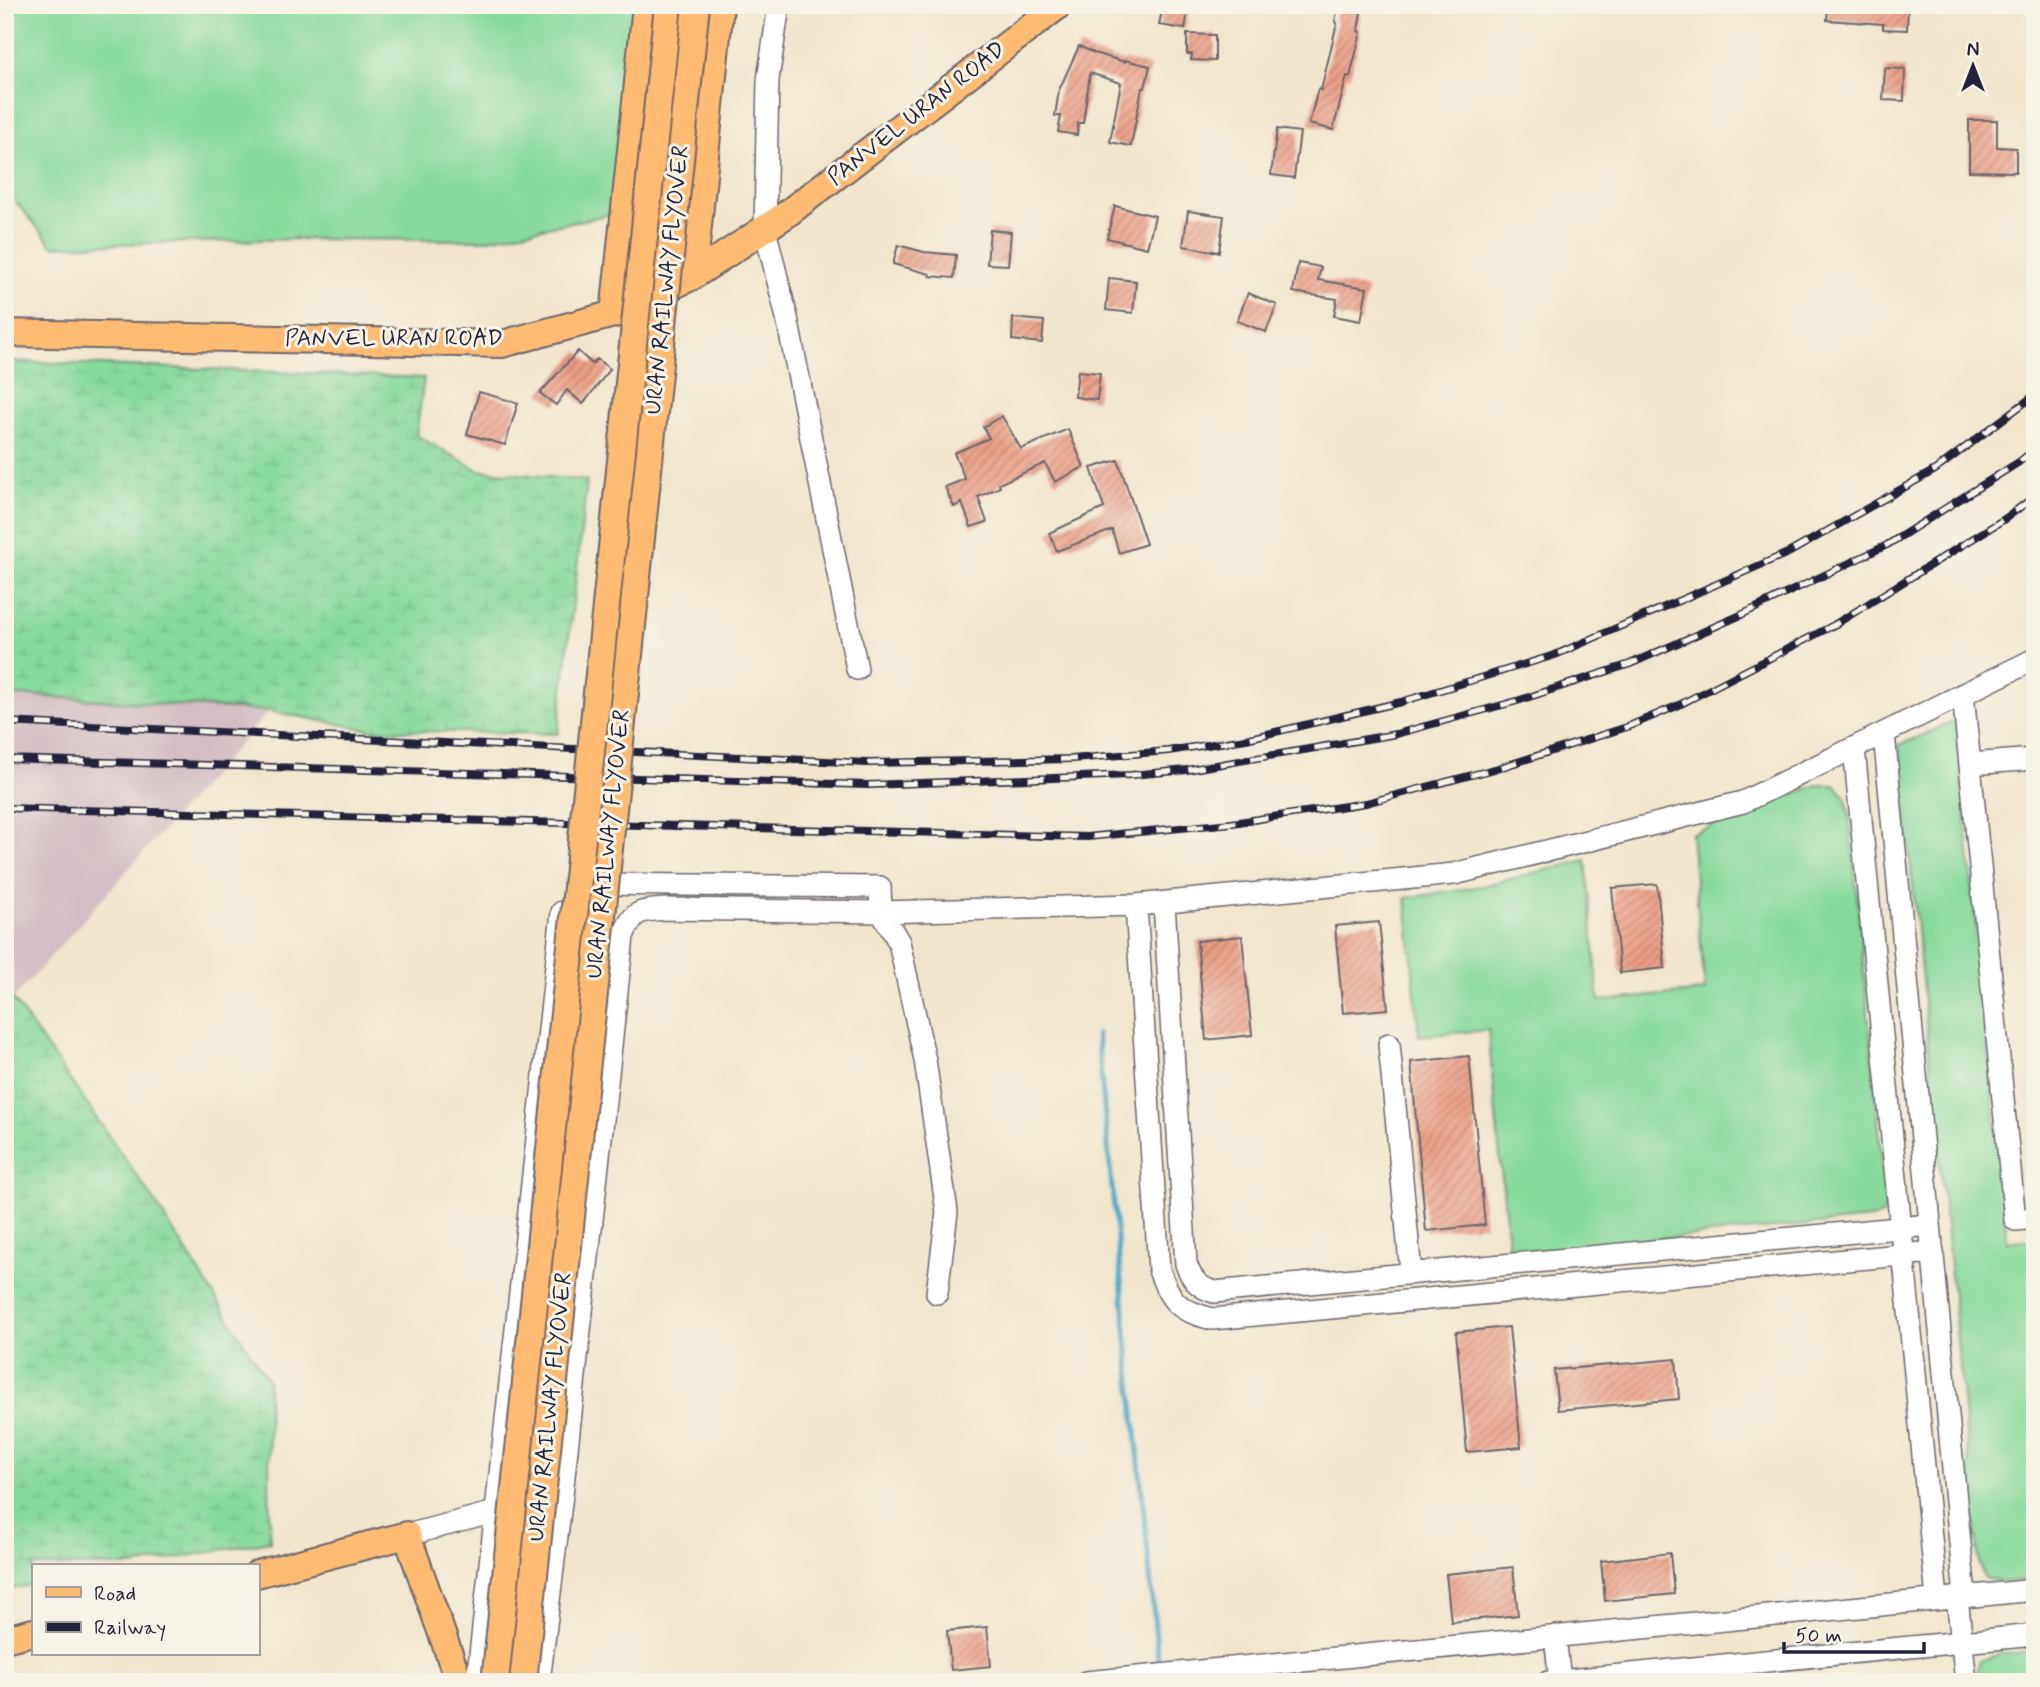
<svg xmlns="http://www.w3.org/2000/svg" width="2040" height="1687" viewBox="0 0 2040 1687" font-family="Mynerve,sans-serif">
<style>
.industrial{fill:#d2bec3}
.grass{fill:#86d99a;stroke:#547e6a;stroke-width:2}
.wetland{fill:url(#wetland-marsh);stroke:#547e6a;stroke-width:2}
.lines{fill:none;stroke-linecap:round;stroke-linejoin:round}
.stream{stroke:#4aa5c8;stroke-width:5}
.building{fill:url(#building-hatch)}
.minor-casing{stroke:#6a666e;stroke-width:24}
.major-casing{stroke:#6a666e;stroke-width:30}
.minor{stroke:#fff;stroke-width:21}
.major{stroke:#febb71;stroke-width:26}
.rail-casing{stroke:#22223b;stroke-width:8}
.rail{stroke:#f7f3e8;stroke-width:5;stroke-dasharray:16;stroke-linecap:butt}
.major-bridge-casing{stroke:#6a666e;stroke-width:30;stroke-linecap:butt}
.major-bridge{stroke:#febb71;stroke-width:26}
.labels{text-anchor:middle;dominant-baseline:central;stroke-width:6;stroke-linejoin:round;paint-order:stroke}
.street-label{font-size:23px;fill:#22223b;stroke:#f7f3e8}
</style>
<defs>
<pattern id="wetland-marsh" width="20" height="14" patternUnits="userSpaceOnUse" patternTransform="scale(1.75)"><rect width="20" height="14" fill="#86d99a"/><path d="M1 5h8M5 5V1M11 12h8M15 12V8" fill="none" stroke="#73ba86"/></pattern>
<pattern id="building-hatch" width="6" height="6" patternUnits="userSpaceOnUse" patternTransform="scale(1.75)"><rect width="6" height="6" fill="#eb9e84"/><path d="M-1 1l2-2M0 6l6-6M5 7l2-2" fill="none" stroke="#be806d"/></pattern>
</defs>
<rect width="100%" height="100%" fill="#f7f3e8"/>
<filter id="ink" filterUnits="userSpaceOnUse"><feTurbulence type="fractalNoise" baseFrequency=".0143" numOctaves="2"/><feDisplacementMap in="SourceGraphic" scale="14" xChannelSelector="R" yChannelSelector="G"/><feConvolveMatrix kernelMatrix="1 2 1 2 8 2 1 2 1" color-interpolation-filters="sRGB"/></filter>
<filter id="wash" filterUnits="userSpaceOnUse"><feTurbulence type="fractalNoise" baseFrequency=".00686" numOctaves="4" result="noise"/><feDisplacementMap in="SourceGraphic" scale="28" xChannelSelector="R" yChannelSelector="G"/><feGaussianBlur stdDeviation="1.57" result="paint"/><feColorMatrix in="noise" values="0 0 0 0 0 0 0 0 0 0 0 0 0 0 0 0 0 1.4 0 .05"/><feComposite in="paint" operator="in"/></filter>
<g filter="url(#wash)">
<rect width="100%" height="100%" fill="#f1e5cc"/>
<path class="industrial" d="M5,694L269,711L13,999H5Z"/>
<path class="grass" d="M5,5H636L613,214L483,240L299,239L53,246L5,189Z
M1956,721L2007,1242L2035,1239V1579L2001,1582L1985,1578L1979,1564L1899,745Z
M1817,785H1835L1845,796L1849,812L1886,1203L1883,1215L1871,1219L1509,1253L1488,1030L1419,1036L1406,898L1482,886L1586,860L1599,1001L1705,991L1691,834Z
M2035,1651V1682H1976L1979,1661L1999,1654Z"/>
<path class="wetland" d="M5,361L424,378L416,435L478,470L587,481L558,734L371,730L269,711L5,694Z
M5,999H13L153,1199L268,1380L270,1541L134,1566H33V1585L5,1590Z"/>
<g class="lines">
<path class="stream" d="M1097,1034L1159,1668"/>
</g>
<g id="blocks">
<path class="building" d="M1163,5H1189L1185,29L1159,25Z
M1338,5H1362L1358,31L1361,32L1350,77L1347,76L1333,130L1309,124L1318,89L1321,90L1337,23L1335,22Z
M1828,5H1908L1907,30L1883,29V24L1827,20Z
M1187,34L1215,35V61L1191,60L1192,54H1187Z
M1079,46L1094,53L1125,62V60L1150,66L1145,88H1142L1131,146L1110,142L1121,83L1090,73L1083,123H1078L1077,135L1058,132L1061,116H1055L1059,90Z
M1885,68L1905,69L1904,101L1883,100Z
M1969,120H1997V147L2016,148V172L1969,171Z
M1277,129L1300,132L1294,178L1271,175Z
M1115,206L1155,216L1147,248L1107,238Z
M1188,211L1224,216L1219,252L1183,246Z
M990,230L1011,232L1008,265L987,264Z
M898,245L924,252L956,255L954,278L930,276V274L893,264Z
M1298,263L1321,267L1318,280L1367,288L1361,321L1334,316L1337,299L1293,292Z
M1109,278L1136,281L1133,313L1106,310Z
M1248,293L1277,305L1266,332L1237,321Z
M1013,318L1044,321L1042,343L1012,340Z
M578,351L592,364L597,359L610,369L583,404L567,390L556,405L540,393Z
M1078,371L1100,373L1097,400L1075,397Z
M479,392L518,403L505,445L467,434Z
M1002,416L1021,449L1068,429L1084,467L1055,482L1045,463L999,484L1000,487L978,497L987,522L971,527L962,503L954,507L945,487L965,479L954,453L989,438L983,427Z
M1118,460L1146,544L1119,553L1112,530L1057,551L1049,533L1104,508L1091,468Z
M1657,884L1665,968L1620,973L1612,888Z
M1379,922L1388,1009L1343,1013L1335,926Z
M1242,936L1252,1035L1206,1040L1197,941Z
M1469,1056L1485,1225L1426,1231L1411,1062Z
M1509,1327L1521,1447L1467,1452L1456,1332Z
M1676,1359L1679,1399L1558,1410L1554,1370Z
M1670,1553L1674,1594L1605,1601L1601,1561Z
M1513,1567L1518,1615L1451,1622L1446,1574Z
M987,1627L991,1666L951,1670L947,1631Z"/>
</g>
</g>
<g filter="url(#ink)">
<use href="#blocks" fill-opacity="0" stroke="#6a666e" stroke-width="2"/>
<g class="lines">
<defs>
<path id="minor" d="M779,5L768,80L765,229L787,318L857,669
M1963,694L2015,1220L2035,1218
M1884,733L1965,1597
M1854,748L1937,1599
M1970,764L2035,759
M592,884L880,887L881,912L899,942L925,1060L947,1212L937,1293
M1164,903L1186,1264C1192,1280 1198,1287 1214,1292L1930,1225
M1136,905L1159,1270C1171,1303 1178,1310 1212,1319L1933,1252
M1389,1044L1411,1273
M407,1535L495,1512
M1957,1597L1966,1682
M1555,1636L1560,1682
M477,1682L562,912
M539,1682L562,1495L623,936C634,910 639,911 666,909L881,912L1136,905L1454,874L1743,802L2035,659
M1086,1682L2035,1590
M1548,1682L2035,1635"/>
<path id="major" d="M693,276L720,5
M614,314L646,5
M5,333L502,344L614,314L693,276L784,216L1059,5
M257,1574L407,1535L459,1682
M5,1639L33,1632"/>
</defs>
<use href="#minor" class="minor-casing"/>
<use href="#major" class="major-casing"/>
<use href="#minor" class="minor"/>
<use href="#major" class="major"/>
<defs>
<path id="rail" d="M5,722L867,763L1072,759L1168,751L1246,739L1401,702L1555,655L1790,552L1935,470L2035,395
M5,759L868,785L1131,775L1187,770L1396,734L1517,701L1630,664L1741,615L1887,545L2019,462L2035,449
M5,808L1087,837L1232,823L1366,803L1502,767L1627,727L1679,705L1834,625L2006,518L2035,496"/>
</defs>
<use href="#rail" class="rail-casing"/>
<use href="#rail" class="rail"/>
<defs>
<path id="major-bridge" d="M495,1682L668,5
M523,1682L696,5"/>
</defs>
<use href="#major-bridge" class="major-bridge-casing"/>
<use href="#major-bridge" class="major-bridge"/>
</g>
</g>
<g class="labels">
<g class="street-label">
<text transform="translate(917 114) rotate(-38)">PANVEL URAN ROAD</text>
<text transform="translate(668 280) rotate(-84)">URAN RAILWAY FLYOVER</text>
<text x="394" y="339">PANVEL URAN ROAD</text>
<text transform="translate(609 844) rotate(-84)">URAN RAILWAY FLYOVER</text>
<text transform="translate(551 1407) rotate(-84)">URAN RAILWAY FLYOVER</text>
</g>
</g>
<rect width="2040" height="1687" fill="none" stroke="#f7f3e8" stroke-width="28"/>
<rect x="32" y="1564" width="228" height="91" fill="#f7f3e8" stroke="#a29fa3" stroke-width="2"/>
<rect x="46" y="1587" width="35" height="10" fill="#febb71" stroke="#a29fa3" stroke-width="2"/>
<text x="94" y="1600" font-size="21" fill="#22223b">Road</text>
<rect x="46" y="1622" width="35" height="10" fill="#22223b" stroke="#a29fa3" stroke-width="2"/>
<text x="94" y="1634" font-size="21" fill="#22223b">Railway</text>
<g transform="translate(1973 66)" stroke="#f7f3e8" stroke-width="5" paint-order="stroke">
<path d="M0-5L12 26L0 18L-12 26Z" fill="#22223b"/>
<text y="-10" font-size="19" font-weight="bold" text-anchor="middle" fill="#22223b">N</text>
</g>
<path d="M1784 1642v10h140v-10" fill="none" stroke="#22223b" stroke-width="3.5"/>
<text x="1795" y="1642" font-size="21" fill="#22223b" stroke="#f7f3e8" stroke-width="5" paint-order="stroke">50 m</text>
</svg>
